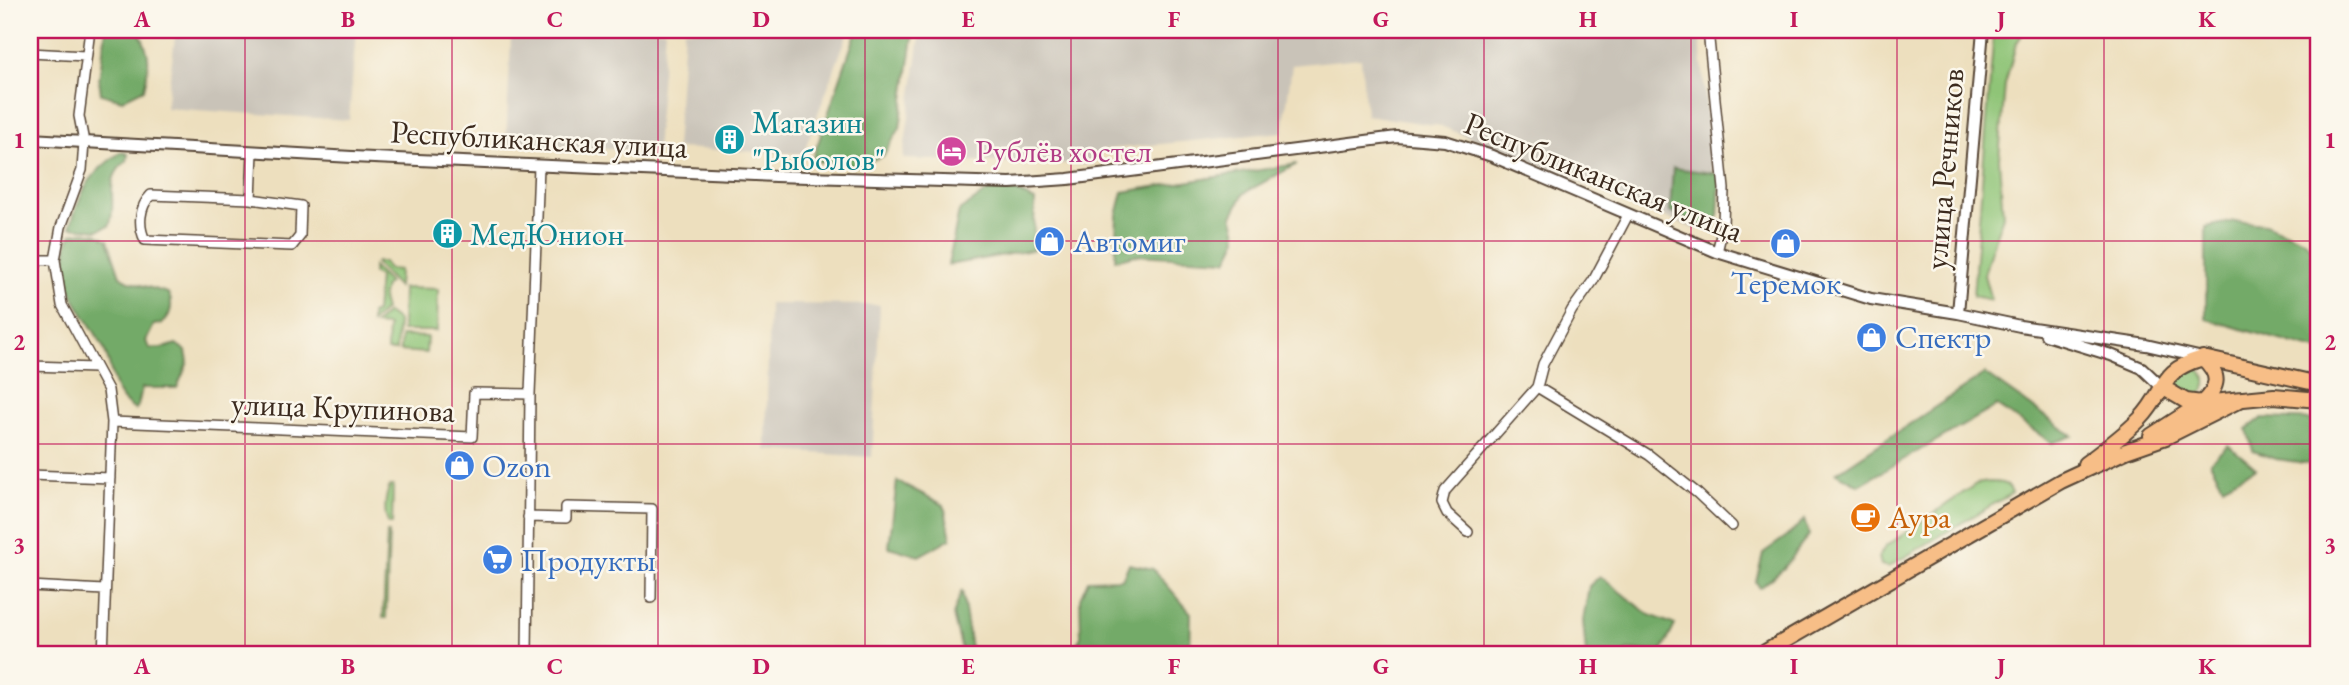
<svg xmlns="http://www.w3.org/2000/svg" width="2349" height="685" viewBox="0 0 2349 685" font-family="'EB Garamond',serif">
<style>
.industrial{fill:#c9c3b8}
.green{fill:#8fc477;stroke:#65774a;stroke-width:2}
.forest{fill:#73aa68;stroke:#576a43;stroke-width:2}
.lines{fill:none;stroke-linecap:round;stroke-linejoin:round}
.minor-casing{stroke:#564536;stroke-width:12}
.tertiary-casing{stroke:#564536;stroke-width:14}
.primary-casing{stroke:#564536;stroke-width:18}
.minor{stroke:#fff;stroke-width:9}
.tertiary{stroke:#fff;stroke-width:10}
.primary{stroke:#f7be87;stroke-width:14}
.grid{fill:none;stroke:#c2185b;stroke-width:2;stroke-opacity:0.55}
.labels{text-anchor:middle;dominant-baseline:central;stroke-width:5;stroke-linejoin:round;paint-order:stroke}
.culture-label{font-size:32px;fill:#0d838f;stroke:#fbf7ec;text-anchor:start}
.street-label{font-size:32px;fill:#3b2a1e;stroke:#fbf7ec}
.hotel-label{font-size:32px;fill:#b23c85;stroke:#fbf7ec;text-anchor:start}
.shop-label{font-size:32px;fill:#366cbe;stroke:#fbf7ec;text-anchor:start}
.food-label{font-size:32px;fill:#c56008;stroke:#fbf7ec;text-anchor:start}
.neatline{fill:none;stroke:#c2185b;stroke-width:2.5}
.grid-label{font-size:23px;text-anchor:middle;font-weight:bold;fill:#c2185b}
</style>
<rect width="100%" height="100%" fill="#fbf7ec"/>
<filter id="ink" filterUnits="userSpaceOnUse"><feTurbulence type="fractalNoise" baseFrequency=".0143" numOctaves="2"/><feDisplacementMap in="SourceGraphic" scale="14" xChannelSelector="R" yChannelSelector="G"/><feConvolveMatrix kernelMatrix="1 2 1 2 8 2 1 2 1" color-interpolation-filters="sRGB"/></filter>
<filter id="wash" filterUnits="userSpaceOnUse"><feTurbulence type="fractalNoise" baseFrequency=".00686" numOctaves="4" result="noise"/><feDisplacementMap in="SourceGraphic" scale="28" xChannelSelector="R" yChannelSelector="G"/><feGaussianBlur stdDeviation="1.57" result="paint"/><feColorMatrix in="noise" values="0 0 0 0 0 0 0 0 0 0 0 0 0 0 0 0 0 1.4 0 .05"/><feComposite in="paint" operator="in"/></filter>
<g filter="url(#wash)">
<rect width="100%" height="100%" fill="#eddfbe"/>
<path class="industrial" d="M176,30H356L349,120L166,108Z
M371,30H665L656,151L506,144L511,37L371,33Z
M684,30H849L803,154L676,148Z
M921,30H1699L1713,180L1697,230L1441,126L1366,115L1361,58L1292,65L1283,132L1101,150L1093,165L903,159Z
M769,304L880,305L872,457L766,450Z"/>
<path class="green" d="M1994,30H2025L2016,44L2005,85L1999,159L2003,216L1991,250L1984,275L1991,300L1973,296Z
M377,262H383L388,269L399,270L398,287L375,263Z
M373,267L389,283L385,286L382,299L385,310L371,323V314L376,312L379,277L373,274Z
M403,288L438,289L437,331H402Z
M387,313L398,321L396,351H387L388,326L374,325Z
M401,336L427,337L426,353L400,351Z
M2193,367C2211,374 2210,390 2194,398L2176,388L2178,375Z
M1989,482C2000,482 2008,482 2012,493L1888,567L1881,565L1879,557L1885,547L1976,484Z
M390,486H393L392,524H389C383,515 385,496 390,486Z
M387,533H389L386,618H383Z"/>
<path class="forest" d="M106,30H138C151,53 150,63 144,89L122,100L101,94L99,79Z
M857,30H914L900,128L883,156L857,166L812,161Z
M121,152L128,154L127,161C101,180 119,201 109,226L97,230L70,227C82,189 88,174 121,152Z
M1297,164L1244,193L1232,216C1240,237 1238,241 1227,260L1135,255L1115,260L1117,215L1123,192Z
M1673,168L1720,174L1718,218L1708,228L1670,212Z
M990,190H1015L1035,201L1033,250L948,265L959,211Z
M2235,221L2265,224L2304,240L2319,256V351L2206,319V227Z
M83,232L98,234L108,240L120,276L131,282L168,293C174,304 171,317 161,324L154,325L146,341L149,348C159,349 167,348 176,344L186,351L188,362L177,388H142L138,406L135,410C109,393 115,374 104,349C89,317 65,299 66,260C67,250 66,243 72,234Z
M1985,374L2073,436L2052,443L1997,406L1859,485L1836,473Z
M2262,418L2319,420V465L2276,459L2253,451L2247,429Z
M2228,445L2256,468L2223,486L2210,462Z
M897,481L944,505L951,538L919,556L889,547Z
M1804,520L1809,535L1784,568L1760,588L1756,582L1763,553L1787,536Z
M1129,564L1153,569L1191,613L1190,655H1073L1074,648L1081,637L1080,598L1088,580L1122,579Z
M1600,576L1648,614L1675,625L1661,653L1627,650L1624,655H1586L1583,621L1589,586Z
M962,590L972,655H963L953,615Z"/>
</g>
<g filter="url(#ink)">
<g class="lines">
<defs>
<path id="minor" d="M90,30L79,116L84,142L82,170L61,227L55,260L62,305L108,390L112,422L103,655
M1708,30L1724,189L1723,227L1717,252
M30,53L85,56
M251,199L301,206L300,236L292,246L145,240C138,226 139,207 151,195L251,199L253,152
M30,260H55
M30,366L96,368
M1537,387L1649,455L1697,493L1732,526
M112,422L472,437L474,393L530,394
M30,475L110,478
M528,517L566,518V507L652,509L651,598
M1468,532L1447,513L1442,503L1445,491L1537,387L1543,364L1572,310L1593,281L1628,215
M30,586L104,590
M527,655L530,394L539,166"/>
<path id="tertiary" d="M30,139L352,157L775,176L1010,183L1068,179L1397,137L1445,141L1492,156L1717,252L1871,299L1958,313L2020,326L2146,345L2203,358
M1958,313L1983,30
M2046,335L2111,355L2142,368L2162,387"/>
<path id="primary" d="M2162,387L2186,401L2202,403C2219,386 2221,376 2203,358
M2151,436L2202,403L2274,396L2319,400
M2085,464C2104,450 2123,436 2140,419C2168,390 2157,371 2203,358L2319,384
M1760,655L2061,481L2126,451L2166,437L2242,399"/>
</defs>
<use href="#minor" class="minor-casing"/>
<use href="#tertiary" class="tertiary-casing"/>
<use href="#primary" class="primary-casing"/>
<use href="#minor" class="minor"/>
<use href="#tertiary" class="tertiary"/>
<use href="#primary" class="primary"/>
</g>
</g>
<path class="grid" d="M245,30V655M452,30V655M658,30V655M865,30V655M1071,30V655M1278,30V655M1484,30V655M1691,30V655M1897,30V655M2104,30V655M30,241H2319M30,444H2319"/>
<defs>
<symbol id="building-disc" viewBox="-11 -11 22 22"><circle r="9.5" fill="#0f9aa8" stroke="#fbf7ec"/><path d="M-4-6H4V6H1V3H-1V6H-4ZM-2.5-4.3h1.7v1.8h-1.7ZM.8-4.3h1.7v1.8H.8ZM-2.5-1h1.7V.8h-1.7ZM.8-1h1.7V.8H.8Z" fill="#fff"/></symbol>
<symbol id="hotel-disc" viewBox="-11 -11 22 22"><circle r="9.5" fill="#d1479c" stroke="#fbf7ec"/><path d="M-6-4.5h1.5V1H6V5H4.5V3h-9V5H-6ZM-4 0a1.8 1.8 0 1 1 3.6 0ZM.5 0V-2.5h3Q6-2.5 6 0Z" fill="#fff"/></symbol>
<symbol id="shop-disc" viewBox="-11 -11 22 22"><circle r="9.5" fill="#3f7fe0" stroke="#fbf7ec"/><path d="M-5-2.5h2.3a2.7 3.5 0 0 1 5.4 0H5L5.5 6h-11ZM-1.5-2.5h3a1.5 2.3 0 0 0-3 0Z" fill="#fff"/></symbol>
<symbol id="cafe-disc" viewBox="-11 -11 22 22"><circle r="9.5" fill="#e8710a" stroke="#fbf7ec"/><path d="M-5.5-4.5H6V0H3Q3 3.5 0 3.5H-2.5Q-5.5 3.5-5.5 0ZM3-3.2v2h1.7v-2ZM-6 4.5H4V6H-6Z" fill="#fff"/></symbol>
<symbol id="supermarket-disc" viewBox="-11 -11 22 22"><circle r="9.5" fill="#3f7fe0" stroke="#fbf7ec"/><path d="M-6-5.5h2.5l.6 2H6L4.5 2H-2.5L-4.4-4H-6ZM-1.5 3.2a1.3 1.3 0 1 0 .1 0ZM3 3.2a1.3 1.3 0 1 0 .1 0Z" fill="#fff"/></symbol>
</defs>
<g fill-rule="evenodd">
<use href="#building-disc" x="712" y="122" width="35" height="35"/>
<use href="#hotel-disc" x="934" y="134" width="35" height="35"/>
<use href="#building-disc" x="430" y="216" width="35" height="35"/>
<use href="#shop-disc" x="1032" y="224" width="35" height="35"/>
<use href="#shop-disc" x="1768" y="226" width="35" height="35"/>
<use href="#shop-disc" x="1854" y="320" width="35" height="35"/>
<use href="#shop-disc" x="442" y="448" width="35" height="35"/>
<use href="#cafe-disc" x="1848" y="500" width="35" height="35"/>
<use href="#supermarket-disc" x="480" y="542" width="35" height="35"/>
</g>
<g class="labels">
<g class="culture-label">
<text x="752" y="122">Магазин<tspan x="752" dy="37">"Рыболов"</tspan></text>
<text x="470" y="234">МедЮнион</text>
</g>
<g class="street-label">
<text transform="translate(539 139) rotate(3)">Республиканская улица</text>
<text transform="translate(1944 169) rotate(-85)">улица Речников</text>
<text transform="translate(1604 177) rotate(22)">Республиканская улица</text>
<text transform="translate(343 407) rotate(2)">улица Крупинова</text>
</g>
<g class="hotel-label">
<text x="975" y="151">Рублёв хостел</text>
</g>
<g class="shop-label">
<text x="1073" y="241">Автомиг</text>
<text x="1786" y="283" text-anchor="middle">Теремок</text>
<text x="1895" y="337">Спектр</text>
<text x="482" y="466">Ozon</text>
<text x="521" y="560">Продукты</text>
</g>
<g class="food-label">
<text x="1888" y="517">Аура</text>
</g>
</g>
<rect width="2349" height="685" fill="none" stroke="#fbf7ec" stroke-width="77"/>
<rect x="38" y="38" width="2272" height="608" class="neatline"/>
<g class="grid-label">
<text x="142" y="27">A</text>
<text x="348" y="27">B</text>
<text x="555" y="27">C</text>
<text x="761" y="27">D</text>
<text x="968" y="27">E</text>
<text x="1174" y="27">F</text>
<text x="1381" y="27">G</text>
<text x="1588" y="27">H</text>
<text x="1794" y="27">I</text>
<text x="2001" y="27">J</text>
<text x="2207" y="27">K</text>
<text x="19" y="148">1</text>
<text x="2330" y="148">1</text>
<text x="19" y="350">2</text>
<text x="2330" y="350">2</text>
<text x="19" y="553">3</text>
<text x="2330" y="553">3</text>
<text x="142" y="674">A</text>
<text x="348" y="674">B</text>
<text x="555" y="674">C</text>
<text x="761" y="674">D</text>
<text x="968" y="674">E</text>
<text x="1174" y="674">F</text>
<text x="1381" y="674">G</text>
<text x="1588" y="674">H</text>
<text x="1794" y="674">I</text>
<text x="2001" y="674">J</text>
<text x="2207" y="674">K</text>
</g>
</svg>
